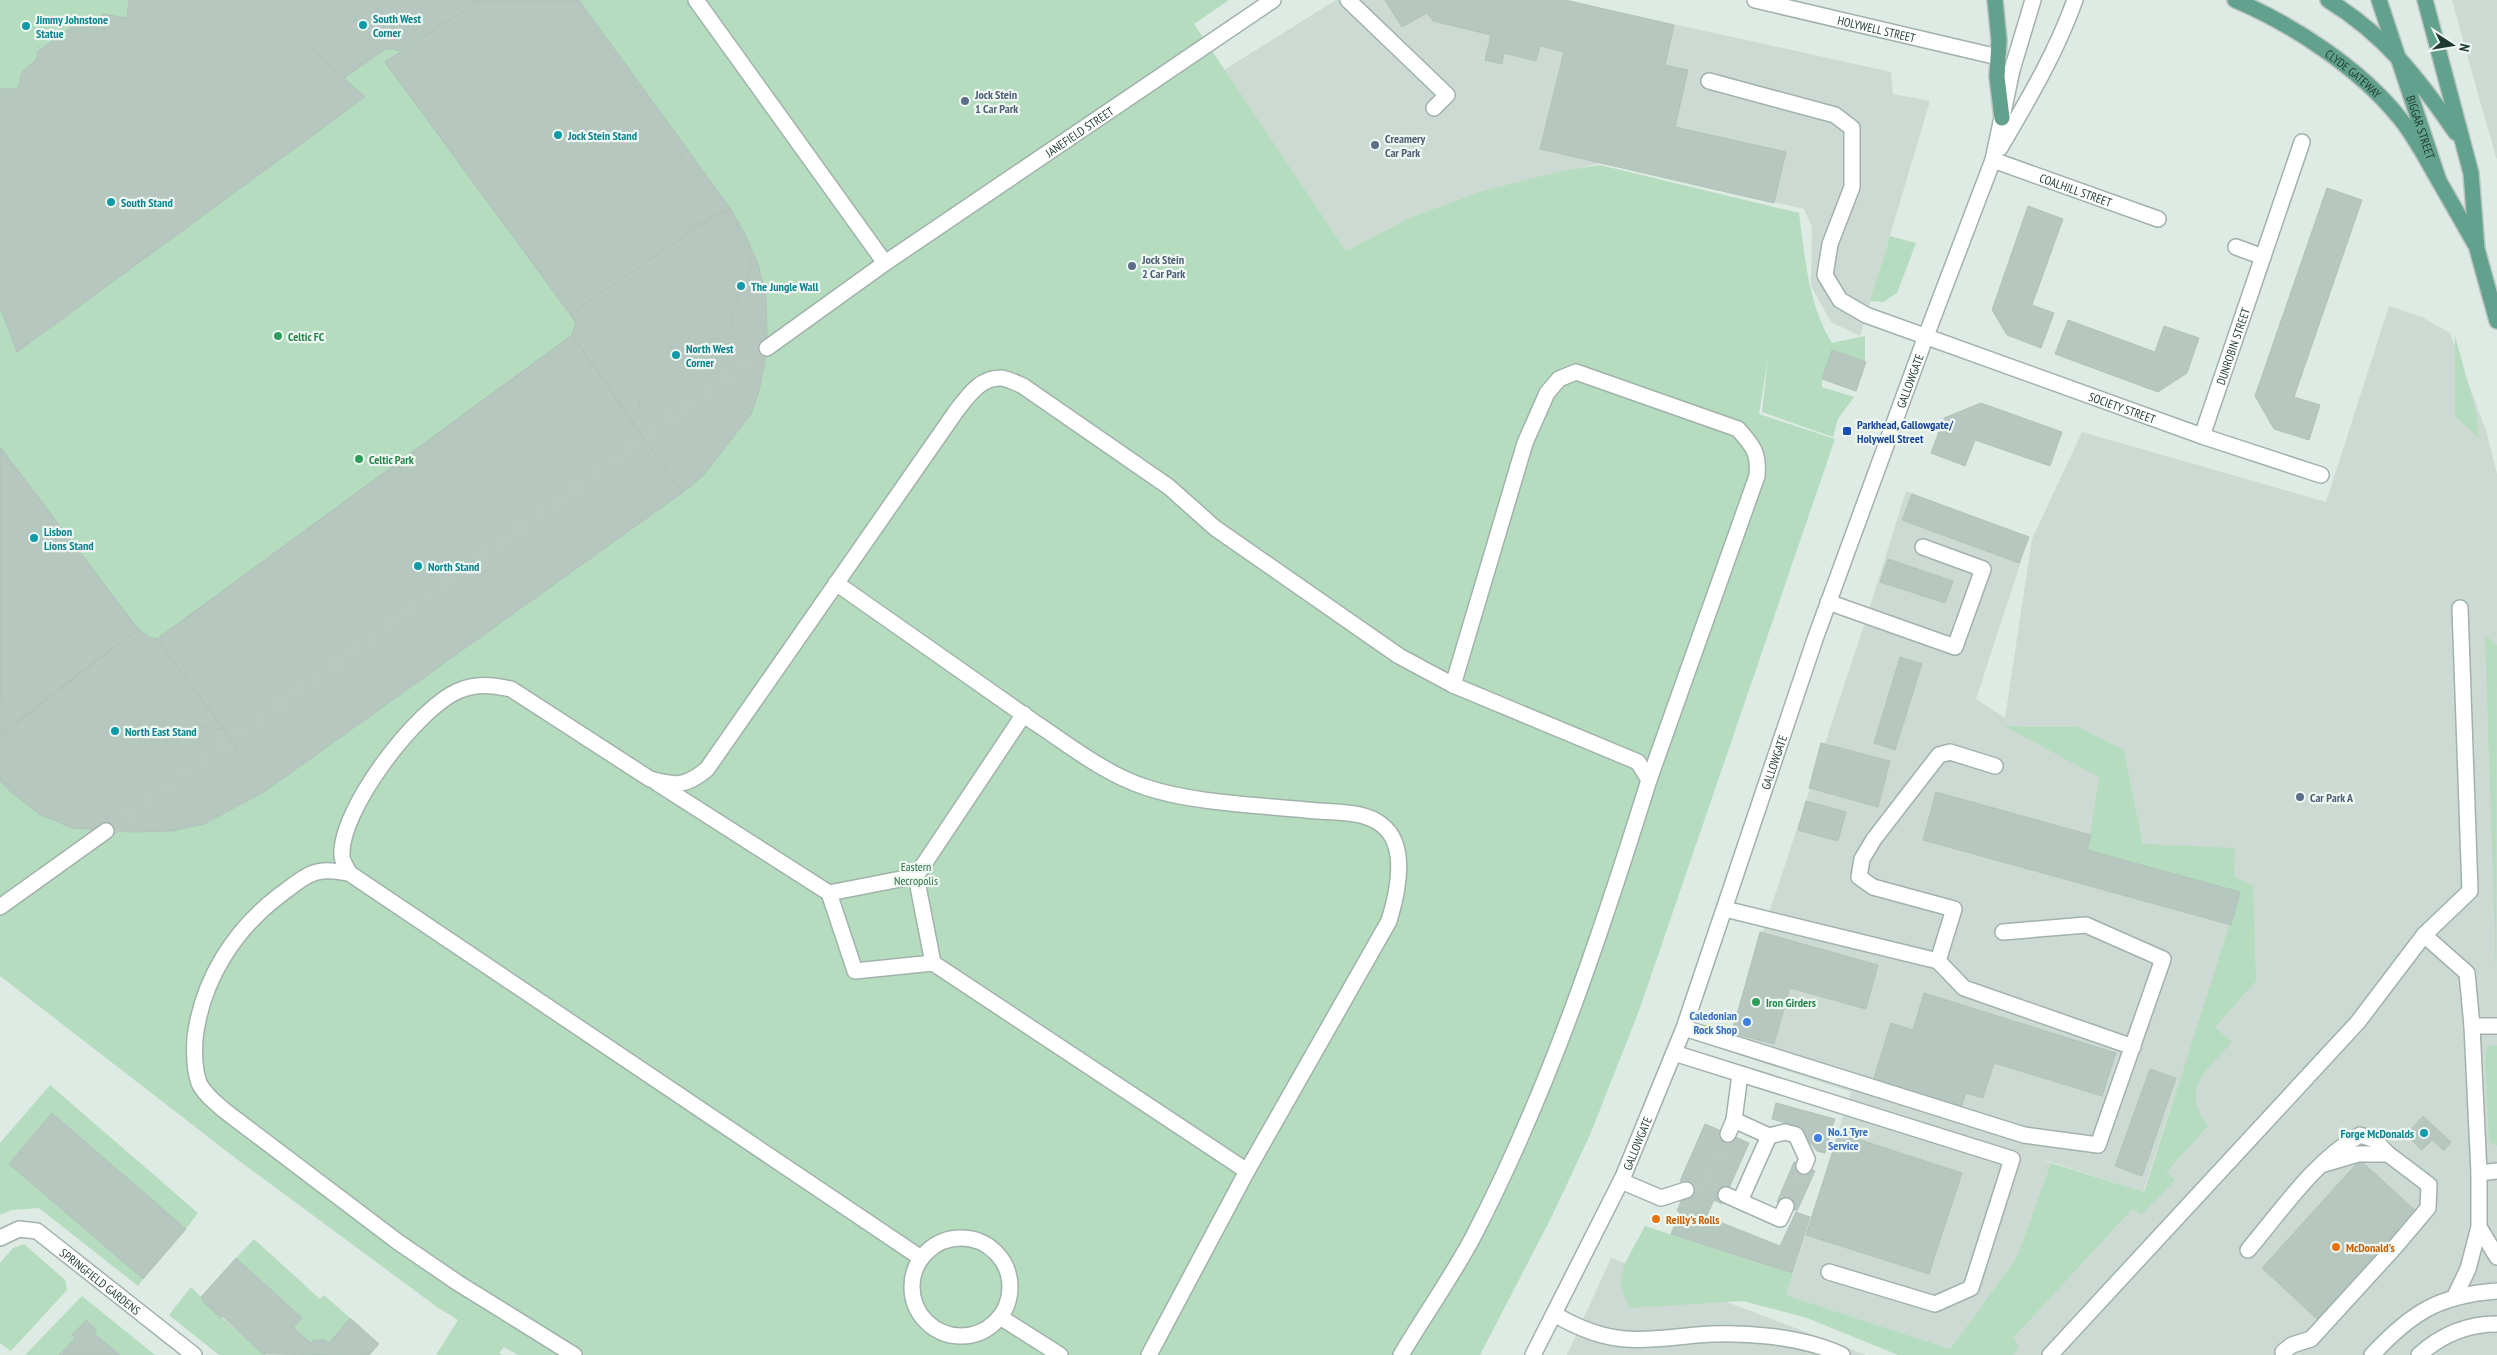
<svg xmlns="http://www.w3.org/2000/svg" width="2497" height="1355" viewBox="0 0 2497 1355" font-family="'PT Sans Narrow',sans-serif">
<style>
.built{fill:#ccdad3;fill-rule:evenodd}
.green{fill:#b5dcbe}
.building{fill:#b6c7bf;stroke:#b0c3ba}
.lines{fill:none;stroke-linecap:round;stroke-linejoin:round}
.minor-tunnel{stroke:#b8c7c0;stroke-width:15;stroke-dasharray:15 8;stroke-linecap:butt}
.minor-casing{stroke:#a1b2ab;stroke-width:18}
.major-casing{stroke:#bcc4c1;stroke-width:18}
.minor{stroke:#fff;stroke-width:15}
.major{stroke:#61a18d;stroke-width:15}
.culture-dot{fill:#0f9aa8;stroke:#eef7f2;stroke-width:2}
.service-dot{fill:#5c6f8a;stroke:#eef7f2;stroke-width:2}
.leisure-dot{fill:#2e9e5b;stroke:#eef7f2;stroke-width:2}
.transit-dot{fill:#1a4fb4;stroke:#eef7f2;stroke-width:2}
.shop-dot{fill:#3f7fe0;stroke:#eef7f2;stroke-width:2}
.food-dot{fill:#e8710a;stroke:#eef7f2;stroke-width:2}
.labels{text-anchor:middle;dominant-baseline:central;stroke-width:4.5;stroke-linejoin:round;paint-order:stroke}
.culture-label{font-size:12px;font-weight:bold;fill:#0d838f;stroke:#eef7f2;text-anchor:start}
.street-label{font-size:12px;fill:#1f3a31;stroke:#eef7f2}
.service-label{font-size:12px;font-weight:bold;fill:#4e5e75;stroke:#eef7f2;text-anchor:start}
.leisure-label{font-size:12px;font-weight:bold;fill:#27864d;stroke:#eef7f2;text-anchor:start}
.transit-label{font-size:12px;font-weight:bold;fill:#164399;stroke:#eef7f2;text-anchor:start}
.park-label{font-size:12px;fill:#287141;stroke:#eef7f2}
.shop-label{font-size:12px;font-weight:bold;fill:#366cbe;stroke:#eef7f2;text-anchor:end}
.food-label{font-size:12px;font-weight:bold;fill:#c56008;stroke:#eef7f2;text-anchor:start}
</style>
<rect width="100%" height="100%" fill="#deeae4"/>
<path class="built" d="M1336,0H1564L1891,72L1893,94L1930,101L1860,336L1831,322L1811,286L1812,227L1804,209L1601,163L1482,191L1409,218L1346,251L1224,70Z
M2452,0H2497V160L2482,108Z
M2389,306L2422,317L2450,333L2487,434L2497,474V1355H1978L2100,1186L2145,1201L2205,1004L2143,1192L2039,1158L2051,1163L2016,1259L1950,1349L1786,1295L1851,1092L1724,1050L1867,616L1906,491L2029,537L1976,699L2005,718L2032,539L2082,432L2326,502ZM2019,726L2078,727L2124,750L2143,844L2087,850L2099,777Z
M1611,1258L1866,1355H1567Z"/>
<path class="green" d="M0,0H1229L1194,24L1346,251L1409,218L1482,191L1562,171L1600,165L1799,213C1805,258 1808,304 1832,343L1865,336V361L1832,350L1822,379V387L1854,397L1838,419L1833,437L1762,412L1768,358L1759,414L1835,439L1640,1008L1590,1135L1551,1218L1480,1355H518L504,1347L499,1353L503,1355H436L458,1320L437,1307L238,1160L0,976Z
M1890,236L1916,243L1897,293L1883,302L1870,301Z
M2455,336L2477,416L2478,438L2455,416Z
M2485,635L2497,645L2496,972Z
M2004,726L2078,727L2124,750L2143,844L2235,848L2234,876L2253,886L2256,981L2215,1027L2232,1042C2207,1070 2179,1089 2208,1126L2166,1172L2175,1180L2141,1215L2133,1208L2013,1338L2019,1347L2013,1355H1898L1807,1318L1743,1301L1629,1308L1620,1282L1625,1263L1645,1226L1793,1274L1786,1295L1950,1349L2016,1259L2051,1163L2144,1192L2240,892L2087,850L2099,777Z
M2496,1045L2497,1047V1146L2489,1142L2485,1055L2488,1047Z
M50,1085L198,1213L186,1229L53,1114L9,1164L143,1279L138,1286L39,1208L12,1210L0,1215V1143Z
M254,1239L320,1299L324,1295L350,1318L329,1343L325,1340H314L311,1343L293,1328L302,1318L236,1258Z
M24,1244L65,1280L67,1290L11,1351L0,1343V1263L13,1248Z
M191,1287L221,1317L266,1355H219L169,1315Z
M82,1296L155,1355H120L94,1333L96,1329L86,1320L72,1335L75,1338L59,1355H25Z"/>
<path class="building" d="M129,0H258L365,97L17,352L0,307V89H18L22,72L36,60L38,51L80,21L91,23L103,14L127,18Z
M258,0H481L399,51L393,49L384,50L344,78Z
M481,0H579L730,208L717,214L570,314L385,62Z
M481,0H576L684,158L654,172L691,227L717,214L570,314L385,62Z
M1385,0H1565L1674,25L1665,65L1688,70L1675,127L1786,152L1774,203L1540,149L1564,52L1540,46L1536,61L1504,53L1502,64L1485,60L1491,35L1433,21L1427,13L1402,27Z
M2327,188L2362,200L2294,397L2320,405L2309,440L2274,429L2255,396Z
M2028,206L2063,219L2032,305L2054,313L2041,348L2007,335L1992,310Z
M730,208L745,234L758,264L766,298L767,332L765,362L759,391L751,414L704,475L682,493L572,335L576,323L570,314L717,214Z
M726,210L738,228L752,264L747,281L735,289L739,306L733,314L732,326L682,362L664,337L618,369L640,402L634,425L572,335L576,323L570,314L717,214Z
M2068,320L2155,352L2164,326L2199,338L2187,373L2158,392L2055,354Z
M572,335L682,493L264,792L223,729L157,639Z
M572,335L634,425L223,729L157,639Z
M1832,350L1866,362L1856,391L1822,379Z
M1981,403L2062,432L2050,466L1975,440L1965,466L1931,453L1944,418Z
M0,447L138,629L0,736Z
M0,447L138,629L16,721L0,698Z
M1912,494L2029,537L2019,563L1902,520Z
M1888,559L1953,581L1945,603L1880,582Z
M138,629L150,638L157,639L223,729L264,792L204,824L172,831L134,832L72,828L39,814L12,793L0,781V736Z
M138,629L150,638L157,639L223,729L202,727L176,694L130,730L149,754L76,811L71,805L62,812L45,790L38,795L20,772L29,765L4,733Z
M1900,657L1922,664L1895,750L1874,743Z
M1821,743L1890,761L1878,807L1809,788Z
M1936,792L2091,835L2087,850L2240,892L2231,925L1923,840Z
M1806,801L1846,812L1838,841L1798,830Z
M1760,932L1878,965L1866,1009L1790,988L1774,1044L1732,1033Z
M1924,993L2116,1053L2102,1096L1994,1063L1983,1098L1966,1093L1961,1108L1873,1081L1891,1023L1913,1030Z
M2150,1069L2176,1078L2142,1176L2115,1166Z
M1776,1103L1835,1119L1825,1153L1817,1151L1797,1126L1772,1119Z
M52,1113L186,1229L143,1279L9,1164Z
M2423,1116L2451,1142L2444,1151L2432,1140L2422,1150L2406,1135Z
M1705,1124L1749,1143L1722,1204L1714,1200L1704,1222L1677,1211L1688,1185L1680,1181Z
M1839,1133L1962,1173L1929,1274L1806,1235Z
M2360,1160L2417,1212L2361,1287L2353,1279L2317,1319L2262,1268Z
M1794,1162L1815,1171L1797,1211L1777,1202Z
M2361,1171L2405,1211L2390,1226L2395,1231L2360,1269L2354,1263L2317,1303L2274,1264L2319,1219Z
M1682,1207L1780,1246L1796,1212L1810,1217L1792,1273L1671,1234Z
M236,1258L302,1318L293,1328L311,1343L314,1340H325L329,1343L350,1318L379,1344L369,1355L263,1354L222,1316L221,1318L202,1301L204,1299L201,1297Z
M86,1320L96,1329L94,1333L120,1355H59L75,1338L72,1335Z"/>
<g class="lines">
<path class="minor-tunnel" d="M106,831L767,348
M1686,1190L1705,1186L1728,1134
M1786,1206L1804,1166"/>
<defs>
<g id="minor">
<path d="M696,0L885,263"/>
<path d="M1348,0L1447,95L1434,108"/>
<path id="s1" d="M1755,0L1998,57"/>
<path id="s2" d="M1709,81L1835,115L1852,128V187L1830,244L1825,275L1840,300L1866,315L2202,436L2321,475"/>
<path d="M2000,148C2028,100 2056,53 2075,0"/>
<path id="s3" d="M1993,160L2158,219"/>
<path d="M2236,247L2263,257"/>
<path id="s4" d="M767,348L885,263L1273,0"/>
<path id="s5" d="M2202,436L2302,142"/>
<path d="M836,583C902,629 968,676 1034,722C1069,745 1105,774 1145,787C1192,803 1256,805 1306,810C1330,813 1362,809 1382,825C1409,846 1397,895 1389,921L1247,1171L1149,1355"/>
<path d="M1828,602L1955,647L1983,569L1923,547"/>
<path d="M1453,685L1525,443L1547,393L1559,379L1576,372L1738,429C1753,446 1759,452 1757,476L1649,780"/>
<path d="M657,783L829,893"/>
<path d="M349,873C341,872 331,870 323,871C307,872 293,886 280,895C234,930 202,980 195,1038C194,1053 194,1069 199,1083C204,1094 216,1103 225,1111L398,1242L458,1283L574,1355"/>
<path d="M916,876L1024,714"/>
<path d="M0,907L106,831"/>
<path d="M1725,909L1938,961L1964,988L2133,1047"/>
<path d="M2424,935L2467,973L2472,1026L2479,1173V1227L2468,1269L2455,1296"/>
<path d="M1938,961L1954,909L1873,887L1859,877L1862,859L1874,839L1939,755L1950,752L1995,766"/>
<path d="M933,963L916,876L829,893L855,971L933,963L1247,1171"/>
<path d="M2472,1026H2497"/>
<path d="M1684,1028L2024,1135L2098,1145L2163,959L2086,925L2003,932"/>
<path d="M1674,1053L2012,1159L1971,1288L1935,1304L1829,1272"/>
<path d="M1734,1120L1769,1136L1785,1132L1796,1135L1807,1159L1804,1166"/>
<path d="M1728,1134L1734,1120L1740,1074"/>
<path d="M2324,1164L2358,1154H2388"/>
<path d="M2479,1173L2497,1171"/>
<path d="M1621,1181L1661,1198L1686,1190"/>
<path d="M1726,1195L1780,1219L1786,1206"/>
<path d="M1740,1201L1769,1136"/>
<path d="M2479,1227L2497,1257"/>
<path id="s6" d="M0,1238L19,1229L37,1231L194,1355"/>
<circle cx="961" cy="1287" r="49"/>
<path d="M2248,1250C2282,1210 2314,1161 2360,1135L2375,1140L2388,1154L2429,1185L2428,1208L2395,1247L2311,1339L2292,1345L2283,1352"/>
<path d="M921,1258L349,873C347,868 342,861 342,856C339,810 417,709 458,691C476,683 492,685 511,689L650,779C675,786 686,787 707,769L957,410C968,396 980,378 1000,378C1007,378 1016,383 1023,386L1169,487L1215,528L1399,656L1453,685L1638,762L1649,780C1600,937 1548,1093 1472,1239C1451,1278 1424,1316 1401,1355"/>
<path d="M1554,1314C1576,1327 1600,1337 1625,1339C1649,1341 1673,1337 1697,1335C1741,1331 1802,1336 1842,1355"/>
<path d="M1000,1317L1060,1355"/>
<path id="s7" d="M1533,1355L1623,1177L1684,1028L1815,639L1926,336L1993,160L2012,70L2033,0"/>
<path d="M2050,1355L2358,1022L2424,935L2470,891L2460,608"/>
<path d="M2372,1355C2411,1313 2439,1295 2497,1291"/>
<path d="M2419,1355C2441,1335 2468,1324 2497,1324"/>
</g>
<g id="major">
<path d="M1995,0L1999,40L1997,77L2002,118"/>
<path id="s8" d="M2235,0C2292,24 2359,68 2398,116C2415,136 2426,159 2439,181"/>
<path d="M2328,0C2385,35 2419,79 2456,133"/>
<path id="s9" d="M2379,0L2439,181L2475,244"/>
<path d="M2425,0L2471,173L2477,249L2497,321"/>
</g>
</defs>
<use href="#minor" class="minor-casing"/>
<use href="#major" class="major-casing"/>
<use href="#minor" class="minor"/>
<use href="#major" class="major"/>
</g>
<g class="culture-dot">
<circle cx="363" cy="25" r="5"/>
<circle cx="26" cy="26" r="5"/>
<circle cx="558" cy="135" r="5"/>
<circle cx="111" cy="202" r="5"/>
<circle cx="741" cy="286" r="5"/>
<circle cx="676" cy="355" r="5"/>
<circle cx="34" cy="538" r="5"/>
<circle cx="418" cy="566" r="5"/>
<circle cx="115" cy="731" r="5"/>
<circle cx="2424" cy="1133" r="5"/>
</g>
<g class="service-dot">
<circle cx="965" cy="101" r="5"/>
<circle cx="1375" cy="145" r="5"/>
<circle cx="1132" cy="266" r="5"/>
<circle cx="2300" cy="797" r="5"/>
</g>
<g class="leisure-dot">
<circle cx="278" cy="336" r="5"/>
<circle cx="359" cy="459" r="5"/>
<circle cx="1756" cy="1002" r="5"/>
</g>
<rect class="transit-dot" x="1842" y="426" width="10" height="10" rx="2.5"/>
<g class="shop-dot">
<circle cx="1747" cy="1022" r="5"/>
<circle cx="1818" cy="1138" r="5"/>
</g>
<g class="food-dot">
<circle cx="1656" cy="1219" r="5"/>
<circle cx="2336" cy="1247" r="5"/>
</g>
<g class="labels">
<g class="culture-label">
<text x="373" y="18">South West<tspan x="373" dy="14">Corner</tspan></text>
<text x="36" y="19">Jimmy Johnstone<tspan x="36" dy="14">Statue</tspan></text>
<text x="568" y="135">Jock Stein Stand</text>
<text x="121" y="202">South Stand</text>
<text x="751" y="286">The Jungle Wall</text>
<text x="686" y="348">North West<tspan x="686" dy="14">Corner</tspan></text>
<text x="44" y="531">Lisbon<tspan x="44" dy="14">Lions Stand</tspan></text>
<text x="428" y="566">North Stand</text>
<text x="125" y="731">North East Stand</text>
<text x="2414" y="1133" text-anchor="end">Forge McDonalds</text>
</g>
<g class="street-label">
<text stroke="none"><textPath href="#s1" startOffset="125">HOLYWELL STREET</textPath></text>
<text stroke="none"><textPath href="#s8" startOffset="140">CLYDE GATEWAY</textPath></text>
<text stroke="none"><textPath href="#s9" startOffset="134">BIGGAR STREET</textPath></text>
<text stroke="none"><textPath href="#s4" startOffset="380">JANEFIELD STREET</textPath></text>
<text stroke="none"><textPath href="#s3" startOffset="88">COALHILL STREET</textPath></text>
<text stroke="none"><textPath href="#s5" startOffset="95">DUNROBIN STREET</textPath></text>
<text stroke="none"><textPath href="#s7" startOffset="1046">GALLOWGATE</textPath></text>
<text stroke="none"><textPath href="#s2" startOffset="635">SOCIETY STREET</textPath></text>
<text stroke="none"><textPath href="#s7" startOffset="641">GALLOWGATE</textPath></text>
<text stroke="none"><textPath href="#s7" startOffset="236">GALLOWGATE</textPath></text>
<text stroke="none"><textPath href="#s6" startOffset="120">SPRINGFIELD GARDENS</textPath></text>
</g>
<g class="service-label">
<text x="975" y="94">Jock Stein<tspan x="975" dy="14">1 Car Park</tspan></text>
<text x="1385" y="138">Creamery<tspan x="1385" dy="14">Car Park</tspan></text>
<text x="1142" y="259">Jock Stein<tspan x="1142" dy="14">2 Car Park</tspan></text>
<text x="2310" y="797">Car Park A</text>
</g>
<g class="leisure-label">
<text x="288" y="336">Celtic FC</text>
<text x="369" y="459">Celtic Park</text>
<text x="1766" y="1002">Iron Girders</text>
</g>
<g class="transit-label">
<text x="1857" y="424">Parkhead, Gallowgate/<tspan x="1857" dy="14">Holywell Street</tspan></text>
</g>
<g class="park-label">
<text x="916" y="866">Eastern<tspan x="916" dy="14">Necropolis</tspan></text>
</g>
<g class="shop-label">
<text x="1737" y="1015">Caledonian<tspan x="1737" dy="14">Rock Shop</tspan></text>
<text x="1828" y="1131" text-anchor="start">No.1 Tyre<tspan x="1828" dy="14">Service</tspan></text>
</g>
<g class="food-label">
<text x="1666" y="1219">Reilly's Rolls</text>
<text x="2346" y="1247">McDonald's</text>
</g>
</g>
<g transform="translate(2452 45) rotate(102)" stroke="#eef7f2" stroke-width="4" paint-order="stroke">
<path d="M0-4L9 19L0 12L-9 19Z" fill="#1f3a31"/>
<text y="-8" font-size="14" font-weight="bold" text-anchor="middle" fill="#1f3a31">N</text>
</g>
</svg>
